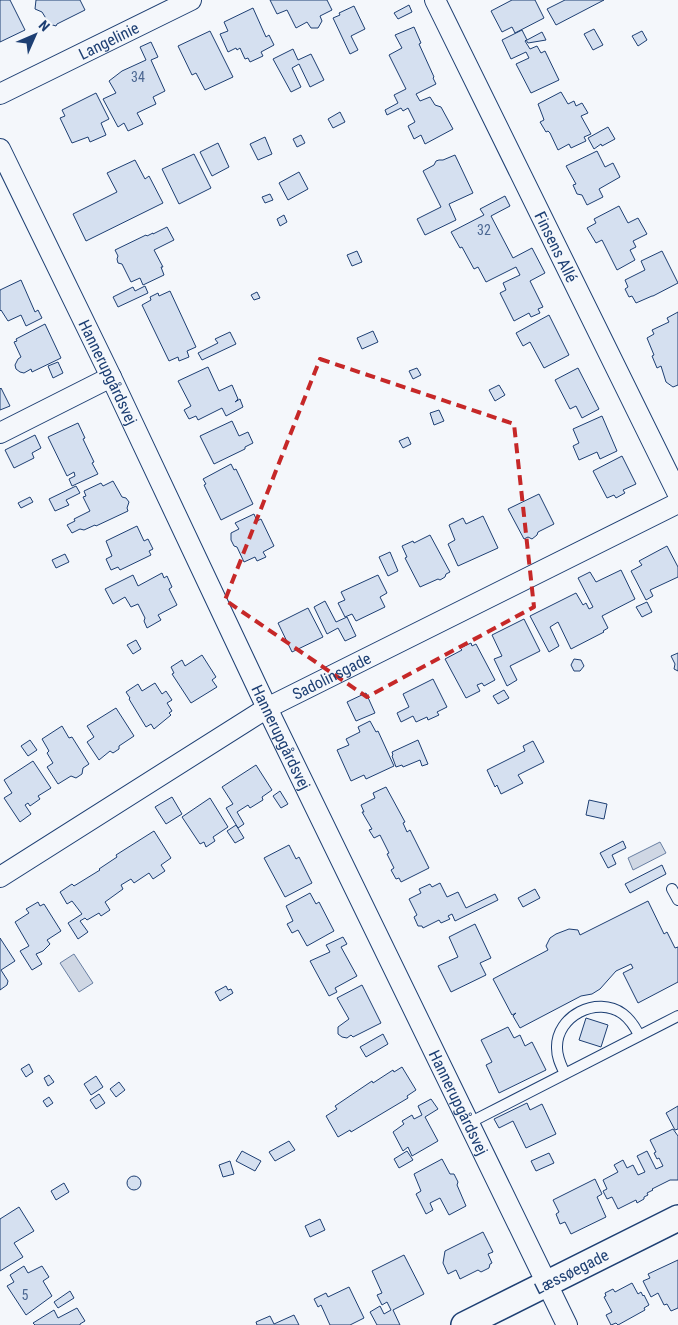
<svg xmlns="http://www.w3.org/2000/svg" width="678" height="1325" viewBox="0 0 678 1325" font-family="'Roboto Condensed',sans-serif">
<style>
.water{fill:#cfd7e4;stroke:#687fa3}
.building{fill:#d5e0f0;stroke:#1d3f73}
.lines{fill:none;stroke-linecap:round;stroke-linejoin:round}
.service-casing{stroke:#1d3f73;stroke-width:12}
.minor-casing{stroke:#1d3f73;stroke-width:22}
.tertiary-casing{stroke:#1d3f73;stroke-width:28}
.service{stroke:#f4f7fb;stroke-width:10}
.minor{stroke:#f4f7fb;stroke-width:20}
.tertiary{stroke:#f4f7fb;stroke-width:25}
.marked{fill:none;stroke:#c62828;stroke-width:4;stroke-dasharray:10 6;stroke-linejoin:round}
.labels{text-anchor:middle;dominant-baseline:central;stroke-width:4;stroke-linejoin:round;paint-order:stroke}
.number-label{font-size:14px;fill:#4b6792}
.street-label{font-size:16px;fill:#1d3f73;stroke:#f4f7fb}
</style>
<rect width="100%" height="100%" fill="#f4f7fb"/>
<path class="water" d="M660,842L666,853L633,870L628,858Z
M74,954L93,983L79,992L60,963Z"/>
<path class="building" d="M0,0H10L25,30L0,42Z
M36,0H80L85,10L57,24L56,26L46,23L47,20L42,12L35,9Z
M270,0H327L332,10L320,16L322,21L318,28H311L307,22L296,28L287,10L277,14Z
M512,0H535L544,18L515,33L512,27L502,32L491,11Z
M565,0H604L556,25L547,9Z
M409,5L412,12L398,19L394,13Z
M354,6L365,29L351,36L358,50L350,54L333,18L340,15L339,13Z
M253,8L266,37L269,35L274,45L261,52L263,56L250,62L248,58L245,59L240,48L237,50L236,48L228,52L220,34L228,31L224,22Z
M414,27L421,43L419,44L434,77L433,78L436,84L416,94L420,101L430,97L435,105L441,107L453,129L425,144L421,135L414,139L408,126L415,122L408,108L403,111L401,108L387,115L385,110L398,103L394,95L406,89L389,55L402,48L395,35Z
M594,29L603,45L593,50L584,34Z
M522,30L527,40L542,32L546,40L528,43L526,40L525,41L530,49L537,46L541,53L545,51L559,80L531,93L516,64L529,58L526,52L511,59L502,40Z
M210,31L233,77L205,90L196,73L192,75L178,46Z
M642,31L647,40L638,46L632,36Z
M151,42L158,57L151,60L165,91L153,97L156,104L137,113L143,124L128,131L124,123L118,127L103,99L116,93L109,81L122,71L146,60L140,47Z
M293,49L298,60L311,54L324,80L310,87L299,64L292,68L301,87L291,92L273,59Z
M561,92L568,104L574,101L576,106L582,103L588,113L581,116L591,134L584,137L586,141L571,148L569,144L558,150L550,133L548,131L546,132L540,122L544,120L543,117L538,104Z
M96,93L109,119L101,123L106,135L90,142L88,137L72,143L60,118L65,116L62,110Z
M340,112L345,122L333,128L328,119Z
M608,127L615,139L602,146L601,144L594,149L588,138Z
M301,135L305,143L297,147L293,139Z
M265,137L272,154L258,160L250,144Z
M218,143L229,167L212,176L200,152Z
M597,151L605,167L613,163L620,177L599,189L603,197L587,205L582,195L577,194L573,185L576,184L566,166Z
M194,154L211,188L179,204L162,169Z
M455,155L473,193L449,204L456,220L425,235L417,219L441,207L423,171L434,165L436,161L439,160H443Z
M135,160L145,179L149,176L163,203L86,241L73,214L117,192L107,173Z
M299,172L308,189L288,200L279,183Z
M270,194L273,200L265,203L262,197Z
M505,196L510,206L491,216L513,258L532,248L545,273L530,281L543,307L538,309L540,313L531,317L529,313L514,321L500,293L506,290L503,283L520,275L516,267L486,282L478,267L474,269L462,247L460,248L451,232L484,215L480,209Z
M619,206L628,223L638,218L647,234L633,241L636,247L630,250L635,260L617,270L602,240L596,243L587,228L596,223L594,219Z
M284,215L287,222L280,226L277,219Z
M167,227L174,240L154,250L163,267H161L164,275L143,285L140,278L131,282L122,264L118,263L117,259L118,256L115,250L146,235L147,236L153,233V234Z
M357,251L362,262L352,266L347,255Z
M662,251L678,283L653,296H652L636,303L632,296L629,297L625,289L628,287L625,280L645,270L641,261Z
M21,280L35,312L38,310L42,318L26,326L21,315L8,321L1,310L0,311V290Z
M145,286L148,293L118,307L113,297L133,287L135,291Z
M170,291L196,347L187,351L189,357L179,361L178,357L169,361L142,305L151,300L150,297L158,293L159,296Z
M257,292L260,298L254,300L251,295Z
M678,312V385L673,387L666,382L661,366L657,368L652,356L654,355L647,338L654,334L652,330L669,322L667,318Z
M549,315L569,355L544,368L530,342L523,346L516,333Z
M45,324L61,358L32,372L31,369L24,373L20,372L16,369L15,365L18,359L21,357L14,342L17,341L16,339Z
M373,331L378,342L362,349L357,338Z
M230,332L236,344L202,360L198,353L218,343L215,339Z
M58,362L63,373L53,378L48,366Z
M208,367L219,391L232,385L238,399L235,402L240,399L243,407L226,416L222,408L198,420L196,416L189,419L184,410L191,406L178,381Z
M417,368L421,375L413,379L409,371Z
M578,368L599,409L582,418L576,406L570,409L555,380Z
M499,385L505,395L495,401L489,390Z
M1,388L10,406L0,410V389Z
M439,410L444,421L434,425L430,413Z
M602,416L617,451L600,459L597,452L579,460L573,446L579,443L573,429Z
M232,421L239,436L248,432L253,443L245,447V449L214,464L200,436Z
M78,423L85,438L83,439L94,462L92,463L98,474L72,486L69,479L75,476L74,472L67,476L48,437Z
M35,435L41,448L32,453L34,458L14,468L5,450Z
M408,437L411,444L403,448L399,441Z
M622,456L636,484L623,490L625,493L616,498L614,495L607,498L593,471Z
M231,464L234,470L236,469L253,504L221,520L204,485L206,484L203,479Z
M113,481L122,497L126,498L129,502L127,508L128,511L96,526L95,525L84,530L80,529L72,533L67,525L75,521L74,519L90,511L83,497L86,496L84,491L101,483L103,486Z
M76,486L80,493L66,500L69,505L55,511L49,499Z
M539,494L554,524L538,532L537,535L532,539L528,537L524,539L508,509Z
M30,497L33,502L21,508L18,503Z
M254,514L257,521L261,519L274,546L263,552L266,557L257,561L255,557L244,562L237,547L234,546L231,540V533L239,529L235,523Z
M483,516L498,548L458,566L448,544L455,540L449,525L463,518L466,524Z
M137,526L144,541L148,539L153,549L149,551L151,555L120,570L118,567L111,570L106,559L112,556L106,541Z
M430,535L450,572L446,574L445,577L440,580L438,579L420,587L405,558L407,557L402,546L413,541L414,543Z
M667,546L678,567V577L650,590L653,596L646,600L631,571L642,565L639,561Z
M390,552L398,571L388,576L379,557Z
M65,554L69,562L56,568L52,560Z
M621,570L635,599L602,616L608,628L603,631L604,632L571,649L558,622L550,627L559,646L549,652L530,616L576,593L583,605L586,603L589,609L593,607L578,578L590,572L596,582Z
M162,573L164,578L167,576L172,587L169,589L177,605L158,615L161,620L147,628L144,621L145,618L138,604L131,607L125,597L113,604L105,589L133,575L138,586Z
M378,575L387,593L380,597L385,607L356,621L352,614L345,617L338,603L345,600L341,592Z
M325,601L336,622L347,617L356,636L345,641L338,628L327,634L314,607Z
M647,602L652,612L642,617L636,607Z
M308,608L323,637L292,652L278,623Z
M524,619L540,651L510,666L517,680L507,686L494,659L502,656L492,635Z
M136,640L141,649L133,654L127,645Z
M471,643L472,646L476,644L495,680L484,686L482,683L477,685L480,691L466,698L445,659L462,650L460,648Z
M678,653V671L674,669L675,664L671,656Z
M202,655L216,677L212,680L217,687L191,703L172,674L174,673L171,667L182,660L185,666Z
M574,659L581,660L584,666L580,671H574L571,665Z
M433,679L447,707L437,712L439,715L428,720L427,717L416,722L413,716L401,722L397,713L409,707L403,694Z
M155,683L162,694L166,691L172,700L167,703L172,711L169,713L171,715L154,729L151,724L146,727L129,699L130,698L126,692L138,684L142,691Z
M504,690L509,698L498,704L493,696Z
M366,693L375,713L356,721L347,702Z
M116,708L134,736L119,746V749L113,753L110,751L99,760L87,742L94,737L87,726Z
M370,721L376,732L378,731L394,766L366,779L364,775L351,781L337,750L349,745L346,739L360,732L358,727Z
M62,726L69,738L72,737L89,764L83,768L82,774L76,778L71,776L58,784L47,767L53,763L47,753L49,751L42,739Z
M30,740L37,750L28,756L21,746Z
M418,740L428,764L422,766L420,760L403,767L402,765L396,767L392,756L393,755L392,752Z
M533,741L544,762L518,775L523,783L501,794L497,785L495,787L487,770L525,751L523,746Z
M33,761L51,788L38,796L40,799L30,806L28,803L25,805L31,814L20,822L4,798L12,793L4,780Z
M256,765L272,790L262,797L263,800L250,808L248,805L237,812L244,824L238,828L226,808L233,804L222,787Z
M386,787L405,822L403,823L407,832L410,830L429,868L401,882L399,878L396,879L391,870L394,868L387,854L389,853L380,835L374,838L369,830L372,829L362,812H364L361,805L375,798L373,793Z
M280,791L288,804L281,808L273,796Z
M172,797L182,814L166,824L155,807Z
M210,798L228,827L213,837L215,841L206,847L204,842L200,844L182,817Z
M589,800L607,804L604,819L586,815Z
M236,825L244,838L235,843L227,831Z
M154,831L171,858L161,865L165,871L153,879L149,873L134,883L131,879L121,885L123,889L105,902L110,910L101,916L99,913L87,920L85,918L80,921L88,932L78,939L68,923L82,914L72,901L67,904L60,892L72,884L74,886L100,870L99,869L117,857L116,855Z
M623,841L626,848L612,855L616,864L608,868L600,853Z
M289,845L296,859L299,857L312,883L285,897L264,858Z
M662,865L666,874L630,893L625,884Z
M440,883L447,897L458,892L466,908L495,894L498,900L455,921L452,914L448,916L450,919L441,923L439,920L423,928L422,926H418L414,917L417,915L409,899L421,893L419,889L430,884L432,887Z
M535,889L540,898L523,907L518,898Z
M310,893L316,904L319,902L334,931L307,946L298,930L292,933L287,924L293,921L286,906Z
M648,901L664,934L667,932L675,948L678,947V982L638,1003L623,973L633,968L631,964L616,971L600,989L592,994L581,996L520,1028L513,1016L516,1013L512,1015L493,979L548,950L546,946L550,938L556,934L569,929L578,930L580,935Z
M38,902L40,906L44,904L61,931L47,940L50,944L43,951L36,954L42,964L32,970L20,951L29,946L15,922L29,913L26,909Z
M475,924L491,958L480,963L486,975L451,992L438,966L458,957L449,937Z
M343,937L347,944L341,947L357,976L335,988L337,992L329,996L310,961L330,952L326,945Z
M0,938L15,961L1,970L8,981L7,985L0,990Z
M362,985L381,1023L353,1037L351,1035L347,1038L342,1037L338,1034V1027L349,1019L337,998Z
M226,986L228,990L231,989L233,993L220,1001L215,992Z
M586,1018L608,1025L601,1047L579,1040Z
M508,1027L514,1038L520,1035L525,1046L532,1042L546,1070L499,1093L486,1065L492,1062L481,1040Z
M383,1034L388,1044L366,1057L360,1047Z
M29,1064L33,1072L26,1077L21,1069Z
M402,1067L416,1090L407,1096L408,1098L351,1132L350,1130L338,1137L326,1116L337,1109L335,1106L372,1081L373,1083L393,1070L394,1072Z
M49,1075L54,1082L48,1086L44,1078Z
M96,1076L103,1087L91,1095L84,1084Z
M119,1082L125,1090L116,1097L110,1089Z
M99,1094L105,1103L96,1109L90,1100Z
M49,1097L53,1103L47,1107L43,1101Z
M431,1099L438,1109L425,1117L438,1141L412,1156L408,1147L403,1151L393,1132L404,1124L402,1121L412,1115L414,1119L422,1115L418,1106Z
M527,1103L530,1110L542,1104L556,1134L526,1148L513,1121L499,1128L494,1119Z
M678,1106V1129L675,1130L666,1113Z
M673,1129L678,1136V1180H670L652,1189L653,1190L647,1193L648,1195L644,1197V1199L637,1203L636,1200L618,1209L612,1197L607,1199L603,1191L607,1189L603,1180L618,1172L614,1165L623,1160L627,1168L633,1165L638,1175L645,1172L637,1156L647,1151L656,1169L663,1166L659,1158L657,1159L654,1153L656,1152L650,1140Z
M289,1141L295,1150L275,1161L269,1152Z
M242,1151L261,1161L255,1171L236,1161Z
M407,1151L413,1160L399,1168L394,1159Z
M549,1153L554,1163L536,1171L531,1161Z
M442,1159L450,1174H454L458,1182L457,1185L466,1206L449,1215L440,1198L430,1203L433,1210L426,1214L416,1194L421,1191L414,1174Z
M230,1161L234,1174L223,1177L219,1165Z
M127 1183a7 7 0 1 1 14 0a7 7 0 1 1-14 0Z
M595,1179L602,1194L597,1197L606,1217L571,1234L565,1222L560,1224L556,1214L559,1212L553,1200Z
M64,1183L69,1192L56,1200L51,1191Z
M19,1207L34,1231L14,1243L23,1257L0,1271V1219Z
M320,1219L325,1230L310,1237L305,1226Z
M483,1232L493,1252L488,1254L492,1263L490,1264L489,1268L481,1272L478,1270L460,1279L456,1270L448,1274L443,1263L445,1251Z
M404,1255L424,1294L393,1310L400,1325H377L370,1312L380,1306L384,1314L391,1310L387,1302L382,1305L377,1295L382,1293L372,1271Z
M678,1260V1308L671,1311L667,1304L664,1305L658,1293L651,1297L643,1281L650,1278L648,1274Z
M24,1266L28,1273L42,1266L49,1277L43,1281L52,1296L26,1315L7,1286L14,1282L10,1275Z
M632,1283L638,1294L641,1292L643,1296L644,1295L649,1305L644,1308L645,1310L618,1325L616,1323L611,1325L606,1315L612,1312L604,1297L606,1296L605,1293L613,1289L615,1292Z
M349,1287L364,1318L350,1325H330L321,1305L318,1307L314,1299L326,1293L328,1297Z
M70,1291L74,1298L58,1308L54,1302Z
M77,1308L85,1321L80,1324V1325H35L33,1323L54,1310L58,1318Z
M294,1315L299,1325H257L256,1322L270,1316L274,1324Z"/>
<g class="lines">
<defs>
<path id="service" d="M672,889L678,900
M565,1074C561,1065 557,1058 557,1048C556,1016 597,995 623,1014C631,1020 635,1027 639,1035
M469,1123L678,1016"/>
<g id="minor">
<path id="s1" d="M435,0L678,494"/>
<path id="s2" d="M0,94L191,0"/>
<path id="s3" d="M0,149L111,377L267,708L567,1325"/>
<path d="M0,433L111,377"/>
<path id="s4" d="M0,877L267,708L678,503"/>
</g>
<g id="tertiary">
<path id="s5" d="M464,1325L678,1218"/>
</g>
</defs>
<use href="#service" class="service-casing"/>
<use href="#minor" class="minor-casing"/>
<use href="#tertiary" class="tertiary-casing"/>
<use href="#service" class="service"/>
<use href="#minor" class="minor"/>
<use href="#tertiary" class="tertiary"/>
</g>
<path class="marked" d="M320,359L514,424L534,607L367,697L225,600Z"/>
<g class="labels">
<g class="number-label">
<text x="138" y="77">34</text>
<text x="484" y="230">32</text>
<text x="25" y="1295">5</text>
</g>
<g class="street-label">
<text stroke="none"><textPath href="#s2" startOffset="121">Langelinie</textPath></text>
<text stroke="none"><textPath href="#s1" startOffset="275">Finsens Allé</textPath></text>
<text stroke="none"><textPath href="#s3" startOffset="248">Hannerupgårdsvej</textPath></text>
<text stroke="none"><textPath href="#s4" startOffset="388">Sadolinsgade</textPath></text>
<text stroke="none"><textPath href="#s3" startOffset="652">Hannerupgårdsvej</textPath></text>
<text stroke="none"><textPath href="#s3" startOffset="1058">Hannerupgårdsvej</textPath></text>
<text stroke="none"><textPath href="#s5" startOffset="120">Læssøegade</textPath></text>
</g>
</g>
<g transform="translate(35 35) rotate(45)" stroke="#f4f7fb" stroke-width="4" paint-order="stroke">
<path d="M0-4L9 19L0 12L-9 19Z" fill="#1d3f73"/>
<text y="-8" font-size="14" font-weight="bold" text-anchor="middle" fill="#1d3f73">N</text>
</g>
</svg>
